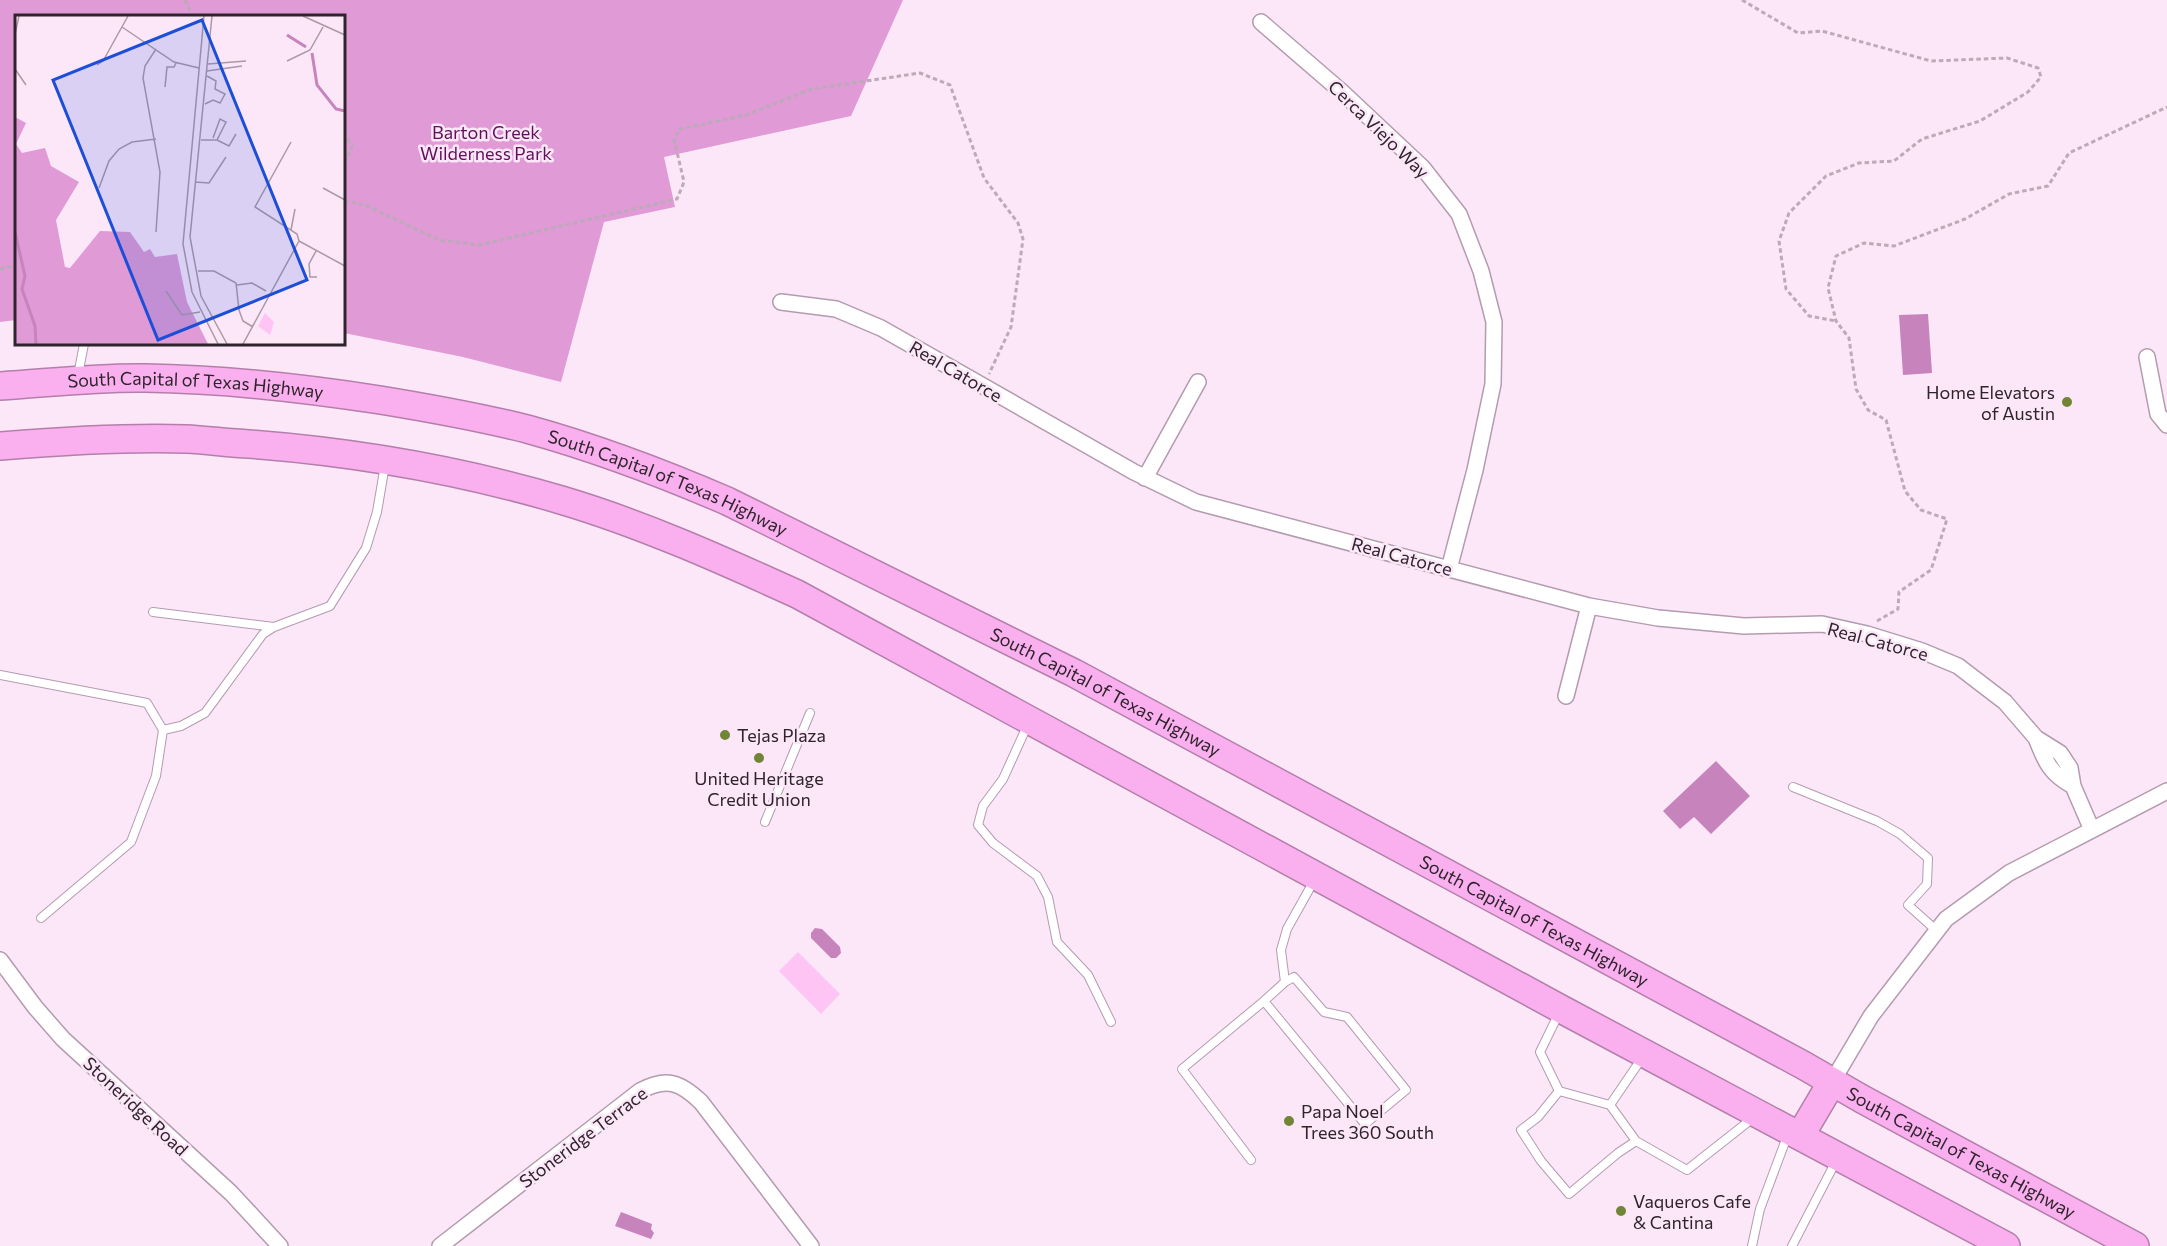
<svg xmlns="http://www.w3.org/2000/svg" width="2167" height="1246" viewBox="0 0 2167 1246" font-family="Commissioner,sans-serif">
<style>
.green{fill:#fec5f4}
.forest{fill:#e09ad5}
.water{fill:#c683bc}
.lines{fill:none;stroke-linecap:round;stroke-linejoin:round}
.lane-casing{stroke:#b49baf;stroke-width:10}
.street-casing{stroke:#b49baf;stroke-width:18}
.highway-casing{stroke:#b37faa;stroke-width:30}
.path{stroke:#bbaab8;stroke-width:3;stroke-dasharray:4.5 3;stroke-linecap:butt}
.lane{stroke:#fff;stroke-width:8}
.street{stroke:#fff;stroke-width:15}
.highway{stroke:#fab0ee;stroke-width:27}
.poi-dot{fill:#708536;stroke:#fce7f8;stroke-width:2}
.labels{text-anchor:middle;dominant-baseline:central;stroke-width:5;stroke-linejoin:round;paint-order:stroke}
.street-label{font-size:18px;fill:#2e242c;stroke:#fce7f8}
.park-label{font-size:18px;fill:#610f5a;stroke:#fce7f8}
.poi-label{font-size:18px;fill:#2e242c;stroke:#fce7f8;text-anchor:start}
.inset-river{fill:none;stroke:#c683bc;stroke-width:3}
.inset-road{fill:none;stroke:#aa99a6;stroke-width:1.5}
.view{fill:#1d4ed8;fill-opacity:0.15;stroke:#1d4ed8;stroke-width:3}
.inset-edge{fill:none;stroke:#2e242c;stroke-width:3}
</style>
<rect width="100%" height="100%" fill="#fce7f8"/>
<path class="green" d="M798,952L840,994L821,1014L779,971Z"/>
<path class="forest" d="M0,0H903L851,116L664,157L675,207L604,222L561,382L463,357L344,333V16H16V320L0,322Z"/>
<path class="water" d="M1928,314L1932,373L1903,375L1899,315Z
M1716,761L1750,796L1711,834L1694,817L1680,829L1663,811Z
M815,928L822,929L840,947L841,953L836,958H831L811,938V933Z
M621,1212L652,1224L651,1229L654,1233L651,1239L615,1226Z"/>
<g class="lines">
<defs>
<path id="lane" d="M78,375L84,344
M153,612L274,627
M0,675L147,703L163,730L181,726L205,713L263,634L274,627L330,606L366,548L377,512L385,465
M1028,724L1003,779L983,806L978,825L993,843L1037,876L1048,897L1057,942L1088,975L1111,1022
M1793,787L1877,821L1900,834L1928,858L1927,884L1908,905L1937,931
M765,822L810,713
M41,918L131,842L156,776L163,730
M1285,982L1294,977L1324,1012L1347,1017L1406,1090L1365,1124L1264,1001L1285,982L1281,950L1287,929L1315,879
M1559,1013L1540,1052L1559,1091L1538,1117L1521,1130L1541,1161L1569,1194L1618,1153L1636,1141L1687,1170L1753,1118
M1559,1091L1610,1105L1642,1058
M1610,1105L1636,1141
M1251,1160L1182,1069L1264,1001
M1752,1246L1760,1209L1788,1134
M1792,1246L1836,1161"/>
<path id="street" d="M1261,22L1342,92L1423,168L1459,214L1481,271L1494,322L1493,384L1475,470L1449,569
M781,302L836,309L881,328L1134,472L1196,502L1589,606L1658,618L1744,626L1822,624L1867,634L1922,651L1958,666L2005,702L2036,738L2060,753L2070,768L2073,786L2092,830
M2147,357L2158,414L2167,425
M1145,478L1198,382
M1566,696L1589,606
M2036,738C2045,761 2050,774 2073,786
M0,960L35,1007L63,1039L231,1193L280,1246
M1832,1082L1871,1016L1946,919L2009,873L2167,791
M440,1246L640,1091C667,1077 680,1082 701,1102L811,1246"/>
<g id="highway">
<path id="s1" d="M0,386C48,383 97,377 145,378C224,379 302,388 380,400C429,408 479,417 527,429C596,448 662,473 727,501L1074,673L1803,1065L1862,1099L2135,1246"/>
<path d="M0,446C62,441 124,437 186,439C207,440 228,443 249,444C354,452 460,470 561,500C642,524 720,559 797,594L1561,1009L2006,1246"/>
<path d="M1800,1136L1832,1082"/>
</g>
</defs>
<use href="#lane" class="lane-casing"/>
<use href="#street" class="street-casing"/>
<use href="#highway" class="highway-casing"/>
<path class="path" d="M185,0L191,13L195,16
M1742,0L1798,33L1822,31L1931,61L2007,58L2038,68L2041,77L2028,92L1980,121L1922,139L1894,161L1859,163L1826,176L1789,213L1779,241L1786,289L1809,316L1836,321
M344,132L352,146L344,165
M344,201L365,205L439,240L479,245L677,199L684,182L674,139L680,129L746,115L812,89L920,73L950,85L984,178L1018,223L1023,239L1011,327L989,374
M0,269L16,265
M1877,621L1898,609L1899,592L1931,570L1947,519L1921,510L1905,491L1886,420L1868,410L1856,389L1849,338L1836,321L1828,288L1836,256L1864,243L1894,246L1965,219L2009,194L2048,186L2069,153L2167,107"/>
<use href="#lane" class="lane"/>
<use href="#street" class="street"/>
<use href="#highway" class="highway"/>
</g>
<g class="poi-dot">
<circle cx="2067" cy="402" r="6"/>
<circle cx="725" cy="735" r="6"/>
<circle cx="759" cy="758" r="6"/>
<circle cx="1289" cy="1121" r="6"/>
<circle cx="1621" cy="1211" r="6"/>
</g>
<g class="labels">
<g class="street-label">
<text transform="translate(1379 129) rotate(44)">Cerca Viejo Way</text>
<text transform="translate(956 371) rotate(30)">Real Catorce</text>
<text stroke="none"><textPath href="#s1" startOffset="196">South Capital of Texas Highway</textPath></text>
<text stroke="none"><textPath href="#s1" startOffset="682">South Capital of Texas Highway</textPath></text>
<text transform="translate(1402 556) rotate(15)">Real Catorce</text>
<text transform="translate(1878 641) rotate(15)">Real Catorce</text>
<text stroke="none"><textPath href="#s1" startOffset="1168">South Capital of Texas Highway</textPath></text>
<text stroke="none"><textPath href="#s1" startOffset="1654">South Capital of Texas Highway</textPath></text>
<text transform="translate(136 1106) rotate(43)">Stoneridge Road</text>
<text transform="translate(583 1137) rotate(-37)">Stoneridge Terrace</text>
<text stroke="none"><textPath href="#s1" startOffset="2140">South Capital of Texas Highway</textPath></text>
</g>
<g class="park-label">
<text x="486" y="132">Barton Creek<tspan x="486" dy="21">Wilderness Park</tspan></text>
</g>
<g class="poi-label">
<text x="2055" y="392" text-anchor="end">Home Elevators<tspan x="2055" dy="21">of Austin</tspan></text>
<text x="737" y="735">Tejas Plaza</text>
<text x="759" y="778" text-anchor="middle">United Heritage<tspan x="759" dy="21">Credit Union</tspan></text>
<text x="1301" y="1111">Papa Noel<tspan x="1301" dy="21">Trees 360 South</tspan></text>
<text x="1633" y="1201">Vaqueros Cafe<tspan x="1633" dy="21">&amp; Cantina</tspan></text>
</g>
</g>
<g transform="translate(15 15)">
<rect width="330" height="330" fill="#fce7f8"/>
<path d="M250,298L259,307L255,320L243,311Z" fill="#fec5f4"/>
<path d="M0,102L11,108L1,129L7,138L30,133L36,151L64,167L41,205L50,252L55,253L85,216L115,217L129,237L135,234L140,242L162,239L172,287L193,329H0Z" fill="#e09ad5"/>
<path class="inset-river" d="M272,20L291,32M297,38L302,70L321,94L330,96M0,217L10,261L7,274L20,311L21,329"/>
<path class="inset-road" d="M189,1L168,229L177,277L203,329M197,1L175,222L186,281L212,329M288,1L330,20M107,12L159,47L184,53M0,19L4,1M141,34L130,51L128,63L145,157L141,217M272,46L295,35L308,12M193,49L231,46M82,50L88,46L113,1M0,54L11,70M192,56L227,51M150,72L152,52H159L161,48M190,89L198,85L205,88L210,79L200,74L201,66L192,61M186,125H202L211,107L205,104L198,123M202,125L214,131L221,119M276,127L240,192L282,219L284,226M180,167L194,168L211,142M84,173L94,146L104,134L117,127L141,124M308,173L330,185M276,215L280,194M284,226L330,251M301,236L294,249L295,262H302M183,256H199L221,268L224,295L228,306L238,312M222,270L237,268L251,276M151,276L167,300L185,297M228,329L284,226"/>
<path class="view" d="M187,5L292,265L143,325L38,65Z"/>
<rect width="330" height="330" class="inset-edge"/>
</g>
</svg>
